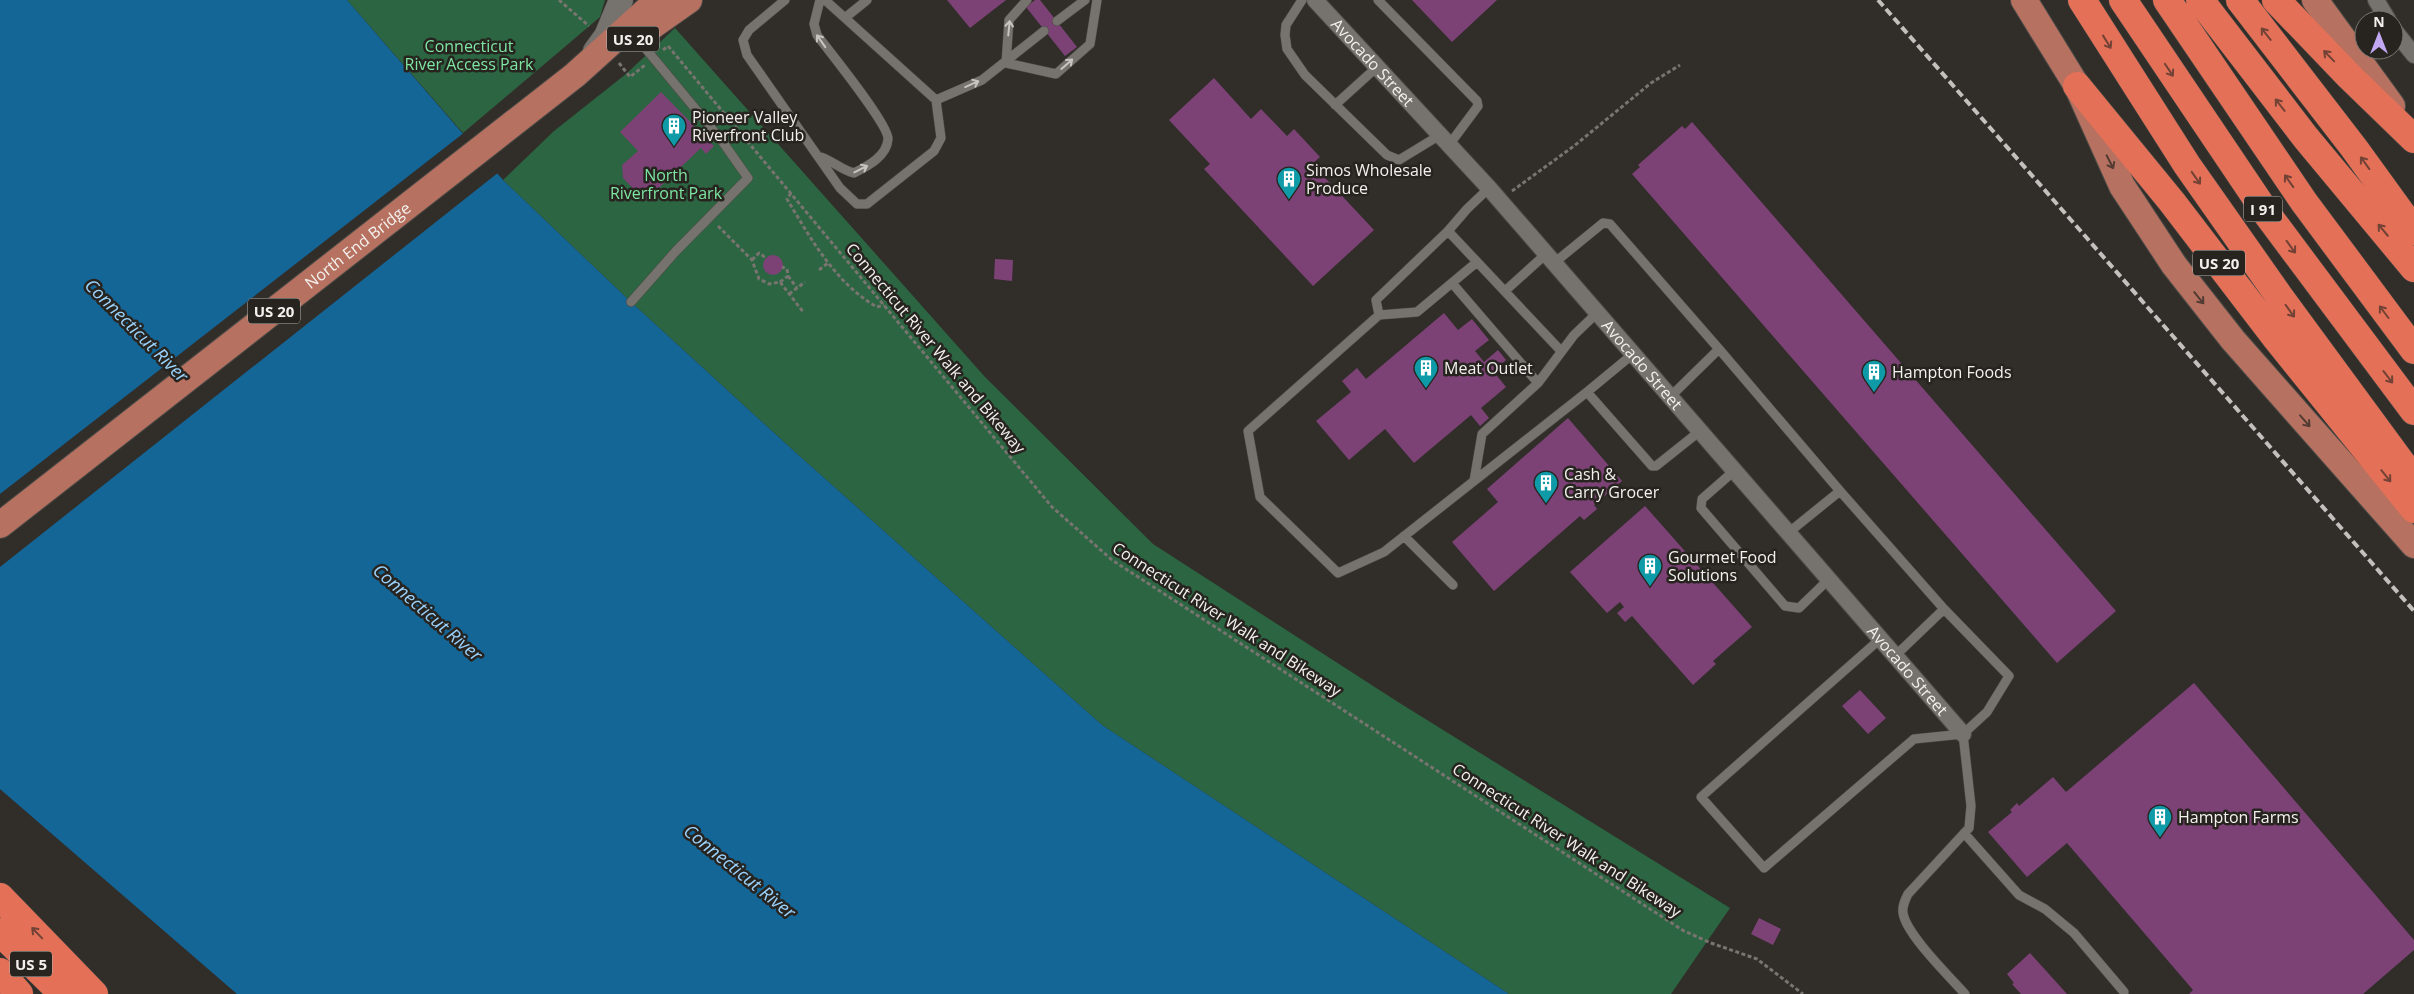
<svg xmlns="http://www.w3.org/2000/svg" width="2414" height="994" viewBox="0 0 2414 994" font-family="'Open Sans',sans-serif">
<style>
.green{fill:#2c6541}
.water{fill:#146697}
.pier{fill:#312e2a}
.building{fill:#7c4276}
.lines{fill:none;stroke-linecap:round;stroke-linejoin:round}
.lane-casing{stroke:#4d4b47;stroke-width:10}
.street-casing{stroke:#4d4b47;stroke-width:18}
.secondary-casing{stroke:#4d4b47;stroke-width:25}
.primary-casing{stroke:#4d4b47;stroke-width:28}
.highway-casing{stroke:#4d4b47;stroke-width:29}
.path{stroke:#787571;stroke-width:3;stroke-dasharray:4 2.5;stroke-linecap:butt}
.lane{stroke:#76726d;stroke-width:9}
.street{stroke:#76726d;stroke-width:16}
.secondary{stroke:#76726d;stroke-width:24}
.primary{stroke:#b77160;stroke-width:26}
.highway{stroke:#e37057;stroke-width:28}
.rail{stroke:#c3c1be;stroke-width:4;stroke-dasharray:8 4;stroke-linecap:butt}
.oneway{stroke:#c7c5c1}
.oneway2{stroke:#724236}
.oneway3{stroke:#523b33}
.labels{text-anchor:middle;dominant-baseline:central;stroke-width:5;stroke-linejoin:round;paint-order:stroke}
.shield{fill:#272420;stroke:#b6b4b0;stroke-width:1}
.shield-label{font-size:15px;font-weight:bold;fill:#f3f1ee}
.park-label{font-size:16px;fill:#7de6a2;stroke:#272420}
.street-label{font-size:16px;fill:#f3f1ee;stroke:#272420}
.poi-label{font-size:16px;fill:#f3f1ee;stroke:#272420;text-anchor:start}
.water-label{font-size:18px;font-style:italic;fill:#9ad2fc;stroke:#272420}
</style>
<rect width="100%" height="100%" fill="#312e2a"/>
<path class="green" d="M347,0H605L600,17L463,133Z
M675,28L985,377L1153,544L1398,702L1730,908L1671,994H1509L1102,725L795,452L631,302L503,180L554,131L626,74Z"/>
<path class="water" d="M0,0H347L503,180L631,302L795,452L1102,725L1509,994H237L0,789Z"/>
<path class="pier" d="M465,132L499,172L0,567V494Z"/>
<path class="building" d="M947,0H1006L970,28Z
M1035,0H1040L1077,47L1065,56L1026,7Z
M1412,0H1497L1452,42Z
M1214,78L1251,119L1261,109L1287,136L1294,129L1320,157L1312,164L1374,230L1313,286L1204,169L1210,164L1169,120Z
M661,92L714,146L706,154L701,148L645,201L623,178L622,165L638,151L620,132Z
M1692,122L2116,611L2057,663L1632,174L1640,167L1638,165L1682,126L1685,129Z
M763 265a10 10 0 1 1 20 0a10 10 0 1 1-20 0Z
M995,259L1013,260L1012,281L994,279Z
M1444,313L1458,330L1472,319L1489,340L1475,351L1484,362L1498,350L1506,360L1493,371L1506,387L1481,408L1489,418L1480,426L1471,415L1414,463L1385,429L1349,460L1316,421L1351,392L1342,381L1357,368L1366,379Z
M1568,418L1622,481L1594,505L1597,509L1584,520L1580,516L1494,591L1452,542L1498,502L1487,489Z
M1645,506L1752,627L1713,661L1716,664L1693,685L1632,616L1625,622L1617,613L1624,607L1620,602L1607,613L1570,572Z
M2194,683L2414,940V950L2363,994H2189L2193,990L2067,843L2027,877L1988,832L2012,812L2010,810L2017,803L2019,806L2053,777L2066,792Z
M1860,690L1886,718L1868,734L1842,706Z
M1759,918L1781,929L1773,945L1751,934Z
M2030,953L2067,994H2021L2012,984L2014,983L2007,974Z"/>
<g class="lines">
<defs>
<path id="lane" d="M785,0L749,30L743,40L747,55L840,188L857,204H867L934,151L941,138L936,100L825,0
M1302,0L1286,25L1285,35L1287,49L1305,75L1387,155L1399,160L1440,135
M1378,0L1477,101L1478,106L1449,145
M846,17L867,0
M1057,21L1085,0
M1006,63L1056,74L1090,44L1097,0
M1006,63L1009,20L1027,0
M936,100L982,80L1044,31
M1335,105L1377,67
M818,156C832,160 841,170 854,173C868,166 887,156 888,139C889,125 829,51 817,35L814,24L820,0
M1448,231L1467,209L1489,188
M1477,262L1417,312L1379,315L1248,431L1260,497L1338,573L1384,552L1474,481L1482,434L1538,383L1574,335L1597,313
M1554,263L1603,223L1610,224L1719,349L1670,397
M1452,283L1538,383
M1505,291L1546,254
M631,302L676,251L748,178L722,141L636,37
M1379,315L1376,300L1448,231L1561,351
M1719,349L1840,491L1788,533
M1633,354L1587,392L1652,466H1656L1700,431
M1734,471L1702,499L1701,508L1785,606L1799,608L1828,580
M1474,481L1587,392
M1840,491L1944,609
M1404,536L1453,585
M1879,640L1701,797L1764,868L1914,739L1963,734L1987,712L2009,676L1944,609L1894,657
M1963,734L1971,806L1969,828L1908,894C1905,900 1902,906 1903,913C1906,934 1949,976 1965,994
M1964,833L2019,895L2045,909L2074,933L2124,992"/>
<g id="street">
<path id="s1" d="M1315,0L1489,188L1963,734"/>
<path d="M2376,0L2388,20"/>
<path d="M2394,30L2414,55"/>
</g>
<path id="secondary" d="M595,51L606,36L621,0"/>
<g id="primary">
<path d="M2024,0L2077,86L2122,186L2174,265L2233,340L2414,545"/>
<path d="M2315,0L2392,106"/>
<path d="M645,31L689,0"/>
<path id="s2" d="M0,525L575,75L658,0"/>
</g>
<path id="highway" d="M2082,0L2187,165L2279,296L2414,480
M2123,0L2267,214L2414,411
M2167,0L2304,202L2414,350
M2200,0L2306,138L2414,268
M2240,0L2354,148L2414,231
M2276,0L2349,76L2414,139
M2077,86L2172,202L2276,338L2414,509
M0,897L94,994
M0,932L63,994
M0,972L19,994"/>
</defs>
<use href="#lane" class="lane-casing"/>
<use href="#street" class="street-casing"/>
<use href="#secondary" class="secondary-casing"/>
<use href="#primary" class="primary-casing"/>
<use href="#highway" class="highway-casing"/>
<path class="path" d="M559,0L589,26
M663,50L668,46L1052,507L1112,560L1684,931L1711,943L1757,959L1803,994
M619,63L630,77L645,65
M1512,191L1574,146L1651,83L1680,65
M791,193L787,199C811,239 835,283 877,307L884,305
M718,226L752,260L759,279L769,284L780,282L804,313
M752,260L759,253L766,258
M819,270L828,263
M788,276L797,288
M780,282L788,276L787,269L782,267
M789,294L805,282"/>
<use href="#lane" class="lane"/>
<use href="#street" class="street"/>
<use href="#secondary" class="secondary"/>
<use href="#primary" class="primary"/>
<use href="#highway" class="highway"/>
<path class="rail" d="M1878,0L2414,611"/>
</g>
<defs><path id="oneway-shaft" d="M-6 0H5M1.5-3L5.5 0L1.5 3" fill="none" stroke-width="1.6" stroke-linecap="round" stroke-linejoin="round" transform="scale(1.25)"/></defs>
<g class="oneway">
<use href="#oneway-shaft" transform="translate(1009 28) rotate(-84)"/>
<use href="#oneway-shaft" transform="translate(821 41) rotate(-125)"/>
<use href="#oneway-shaft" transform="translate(1067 64) rotate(-41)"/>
<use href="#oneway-shaft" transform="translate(972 84) rotate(-24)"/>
<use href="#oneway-shaft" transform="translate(861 169) rotate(-27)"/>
</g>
<g class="oneway2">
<use href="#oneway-shaft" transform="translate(2266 34) rotate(-128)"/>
<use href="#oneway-shaft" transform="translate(2107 42) rotate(58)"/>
<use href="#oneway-shaft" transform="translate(2329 56) rotate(-134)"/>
<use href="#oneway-shaft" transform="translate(2169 70) rotate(56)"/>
<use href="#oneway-shaft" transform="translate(2280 105) rotate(-128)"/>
<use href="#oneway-shaft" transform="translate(2365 163) rotate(-126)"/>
<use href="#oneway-shaft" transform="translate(2196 178) rotate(55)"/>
<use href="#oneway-shaft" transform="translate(2289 181) rotate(-125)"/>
<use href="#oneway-shaft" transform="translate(2383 230) rotate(-130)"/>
<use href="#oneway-shaft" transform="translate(2291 247) rotate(54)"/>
<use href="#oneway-shaft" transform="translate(2290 311) rotate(54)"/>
<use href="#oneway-shaft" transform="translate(2384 312) rotate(-127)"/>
<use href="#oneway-shaft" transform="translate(2388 377) rotate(52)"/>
<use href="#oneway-shaft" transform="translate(2386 476) rotate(51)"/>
<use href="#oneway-shaft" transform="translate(37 933) rotate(-134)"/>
</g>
<g class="oneway3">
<use href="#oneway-shaft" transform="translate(2110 162) rotate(63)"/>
<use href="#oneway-shaft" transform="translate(2199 298) rotate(51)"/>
<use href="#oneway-shaft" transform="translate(2305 421) rotate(49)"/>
</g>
<defs>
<symbol id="building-pin" viewBox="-11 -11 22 30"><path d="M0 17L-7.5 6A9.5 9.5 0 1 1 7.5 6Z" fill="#0f9aa8" stroke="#272420"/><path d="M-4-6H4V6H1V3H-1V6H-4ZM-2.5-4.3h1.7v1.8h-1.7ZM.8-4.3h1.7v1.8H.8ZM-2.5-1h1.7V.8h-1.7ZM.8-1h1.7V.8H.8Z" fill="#fff"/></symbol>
</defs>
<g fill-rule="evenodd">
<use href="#building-pin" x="660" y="112" width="28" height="38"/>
<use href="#building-pin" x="1275" y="165" width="28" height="38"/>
<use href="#building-pin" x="1412" y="354" width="28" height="38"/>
<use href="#building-pin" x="1860" y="358" width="28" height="38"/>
<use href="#building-pin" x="1532" y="469" width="28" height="38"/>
<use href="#building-pin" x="1636" y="552" width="28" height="38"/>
<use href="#building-pin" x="2146" y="803" width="28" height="38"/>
</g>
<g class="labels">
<g class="shield">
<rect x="607" y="26.5" width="52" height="25" rx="4"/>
<rect x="2244" y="196.5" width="38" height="25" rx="4"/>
<rect x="2193" y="250.5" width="52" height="25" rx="4"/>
<rect x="248" y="298.5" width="52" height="25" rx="4"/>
<rect x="10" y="951.5" width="42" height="25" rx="4"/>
</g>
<g class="shield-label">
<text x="633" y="39">US 20</text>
<text x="2263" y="209">I 91</text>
<text x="2219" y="263">US 20</text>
<text x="274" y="311">US 20</text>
<text x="31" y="964">US 5</text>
</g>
<g class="park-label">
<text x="469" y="46">Connecticut<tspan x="469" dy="18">River Access Park</tspan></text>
<text x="666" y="175">North<tspan x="666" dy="18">Riverfront Park</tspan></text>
</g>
<g class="street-label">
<text stroke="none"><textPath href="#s1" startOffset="85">Avocado Street</textPath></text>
<text stroke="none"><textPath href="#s2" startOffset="454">North End Bridge</textPath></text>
<text transform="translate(936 348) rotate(50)">Connecticut River Walk and Bikeway</text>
<text stroke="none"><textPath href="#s1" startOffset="490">Avocado Street</textPath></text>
<text transform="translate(1227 619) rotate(33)">Connecticut River Walk and Bikeway</text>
<text stroke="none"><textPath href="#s1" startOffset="895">Avocado Street</textPath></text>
<text transform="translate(1567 840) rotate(33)">Connecticut River Walk and Bikeway</text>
</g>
<g class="poi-label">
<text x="692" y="117">Pioneer Valley<tspan x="692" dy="18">Riverfront Club</tspan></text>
<text x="1306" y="170">Simos Wholesale<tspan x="1306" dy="18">Produce</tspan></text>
<text x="1444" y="368">Meat Outlet</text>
<text x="1892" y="372">Hampton Foods</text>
<text x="1564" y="474">Cash &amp;<tspan x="1564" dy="18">Carry Grocer</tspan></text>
<text x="1668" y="557">Gourmet Food<tspan x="1668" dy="18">Solutions</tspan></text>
<text x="2178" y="817">Hampton Farms</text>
</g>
<g class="water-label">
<text transform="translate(137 330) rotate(45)">Connecticut River</text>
<text transform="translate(428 612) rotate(41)">Connecticut River</text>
<text transform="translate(740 871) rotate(39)">Connecticut River</text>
</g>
</g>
<g transform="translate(2379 35)"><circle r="24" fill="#272420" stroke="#797672"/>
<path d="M0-4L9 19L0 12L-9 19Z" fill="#c2a8f3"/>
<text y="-8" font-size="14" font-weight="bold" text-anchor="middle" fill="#f3f1ee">N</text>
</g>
</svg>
